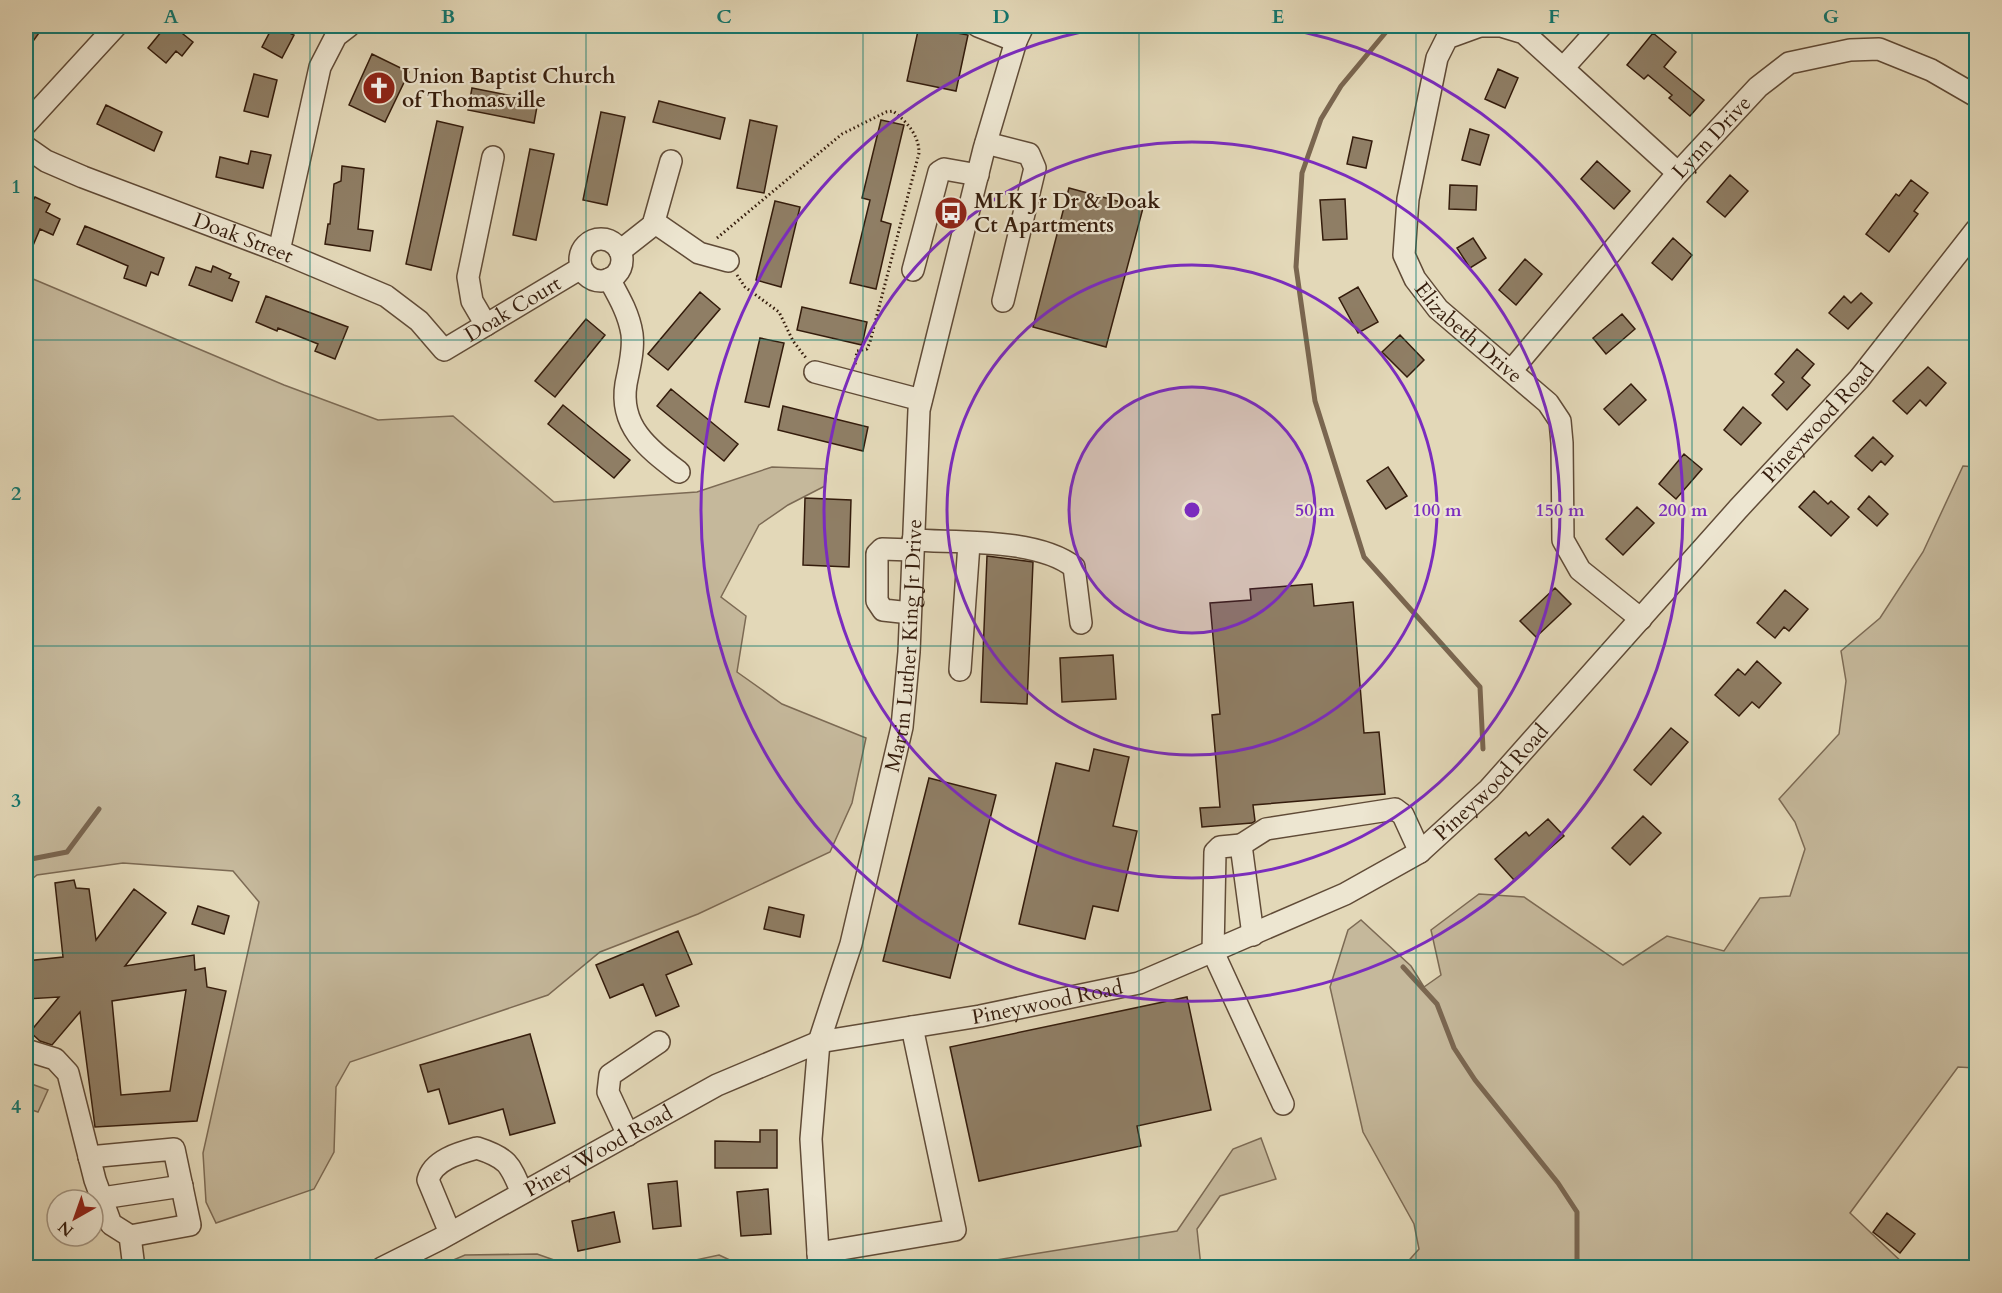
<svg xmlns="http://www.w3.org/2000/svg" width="2002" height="1293" viewBox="0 0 2002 1293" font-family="Cardo,serif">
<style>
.green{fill:#c5b89b;stroke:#7c6a54;stroke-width:1.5}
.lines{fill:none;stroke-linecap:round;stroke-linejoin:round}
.stream{stroke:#7a6650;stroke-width:5}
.building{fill:#8f7e65;stroke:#341c0c;stroke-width:1.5;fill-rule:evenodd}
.minor-casing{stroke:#604b37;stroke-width:24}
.path{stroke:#341c0c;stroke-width:3;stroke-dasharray:1.5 3;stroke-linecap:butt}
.minor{stroke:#ede6d1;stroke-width:21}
.grid{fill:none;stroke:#0f766e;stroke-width:1.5;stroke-opacity:0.55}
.ring{fill:none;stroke:#7b2cbf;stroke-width:3}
.labels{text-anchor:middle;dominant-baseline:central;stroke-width:4.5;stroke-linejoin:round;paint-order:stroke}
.poi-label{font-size:21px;font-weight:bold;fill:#341c0c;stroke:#ede6d1;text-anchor:start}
.street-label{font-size:21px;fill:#341c0c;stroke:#ede6d1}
.centre{fill:#7b2cbf;stroke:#ede6d1;stroke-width:3}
.ring-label{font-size:18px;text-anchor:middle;font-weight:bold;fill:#7b2cbf;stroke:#ede6d1;stroke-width:4.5;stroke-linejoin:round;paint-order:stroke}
.neatline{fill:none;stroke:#0f766e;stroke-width:2}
.grid-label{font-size:20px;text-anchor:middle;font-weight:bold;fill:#0f766e}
</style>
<rect width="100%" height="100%" fill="#e3d8b8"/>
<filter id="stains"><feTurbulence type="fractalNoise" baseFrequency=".00333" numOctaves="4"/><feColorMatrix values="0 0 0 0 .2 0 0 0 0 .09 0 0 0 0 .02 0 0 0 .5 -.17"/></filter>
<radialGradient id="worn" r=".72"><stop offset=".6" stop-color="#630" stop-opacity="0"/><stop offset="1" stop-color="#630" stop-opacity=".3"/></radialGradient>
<path class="green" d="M26,276L284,385L378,420L453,416L554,502L697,492L772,467L827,469L825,486L788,505L759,525L721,597L746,616L737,672L782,704L866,738L852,803L830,852L698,914L600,952L548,995L350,1062L336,1087L334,1152L314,1189L216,1223L206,1202L203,1153L259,902L233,871L123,863L37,875L26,884Z
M1963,466L1976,467V1068L1958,1067L1850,1213L1907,1267H1403L1419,1249L1414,1224L1363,1132L1330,987L1348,930L1361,920L1411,966L1424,987L1441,975L1431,930L1479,894L1524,897L1623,965L1667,936L1724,951L1760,898L1790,896L1805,849L1795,822L1779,799L1839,734L1846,681L1841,651L1880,618L1923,552Z
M26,1082L48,1090L38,1112L26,1108Z
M1261,1138L1276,1179L1220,1196L1197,1229L1201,1267H952L1177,1231L1233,1149Z
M537,1254L574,1267H437L465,1255Z
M719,1255L745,1267H663Z"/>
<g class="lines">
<path class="stream" d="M1391,26L1341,86L1321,119L1302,173L1296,267L1315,401L1364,557L1480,687L1483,749
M26,860L67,852L99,809
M1403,967L1437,1004L1454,1048L1475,1080L1558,1183L1577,1212V1268"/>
</g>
<path class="building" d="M26,26H44L26,51Z
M166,26H173L193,42L182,56L176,51L166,63L148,48Z
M273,26L294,35L282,58L262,47Z
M919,26L968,35L956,91L907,81Z
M1653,33L1676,52L1664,67L1704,100L1690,116L1669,98L1672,95L1648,75L1644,79L1627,65Z
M372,54L409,72L385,122L349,105Z
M1498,69L1518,78L1505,108L1485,99Z
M254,74L277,80L268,117L244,111Z
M472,88L538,101L534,123L468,110Z
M659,101L725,118L720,139L653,122Z
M106,105L162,132L154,151L97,124Z
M601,112L625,117L607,205L583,200Z
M750,120L777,126L764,193L737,188Z
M881,120L904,125L881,221L891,224L876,289L850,283L870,200L862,198Z
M437,121L463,127L431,270L406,264Z
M1470,129L1489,135L1480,165L1462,160Z
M1353,137L1372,141L1366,168L1347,164Z
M530,149L554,154L536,240L513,235Z
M251,151L271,155L263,188L216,177L220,157L248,164Z
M1597,161L1630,191L1614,209L1581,179Z
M342,166L364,169L358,229L373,231L370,251L325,244L328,224H330L334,184L341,181Z
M1730,175L1748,191L1725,217L1707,202Z
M1911,180L1928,193L1914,211L1918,214L1889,252L1866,234L1896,194L1899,196Z
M1450,185L1477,186L1476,210L1449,209Z
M1069,188L1143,208L1106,347L1033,327Z
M35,197L50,204L46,212L60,219L53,235L40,229L26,262V198L32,202Z
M1345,199L1347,239L1323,240L1320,200Z
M775,201L800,207L781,287L756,280Z
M85,226L164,258L158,275L151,272L146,286L124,278L128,266L77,244Z
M1473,238L1486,258L1470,268L1457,248Z
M1673,238L1692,255L1672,280L1652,263Z
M1525,259L1542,274L1516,305L1499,290Z
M213,266L231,274L229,278L239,282L232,301L189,285L196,267L211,272Z
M1358,287L1378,322L1358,333L1339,298Z
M700,292L720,309L668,370L648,354Z
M1861,293L1872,303L1848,329L1829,313L1844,296L1851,303Z
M266,296L348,327L335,359L315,351L318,344L278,328L277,331L256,322Z
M802,307L867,322L862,345L797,330Z
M1622,314L1635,329L1606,354L1593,338Z
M586,319L605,335L555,397L535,381Z
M1400,335L1424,360L1407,377L1382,352Z
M760,338L784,343L769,407L745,402Z
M1797,349L1814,364L1802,378L1810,385L1787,410L1772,395L1784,382L1775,374Z
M1928,367L1946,383L1926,406L1920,400L1907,414L1893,401Z
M1631,384L1646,400L1619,425L1604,409Z
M671,389L738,444L724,461L657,406Z
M563,405L630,460L614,478L548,424Z
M783,406L868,427L863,451L778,430Z
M1743,407L1761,423L1741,445L1724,430Z
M1873,437L1893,456L1885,465L1881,461L1872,471L1855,456Z
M1684,454L1702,469L1676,499L1659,484Z
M1388,467L1407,496L1386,509L1367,481Z
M1814,491L1828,504L1831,501L1849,517L1831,536L1799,507Z
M1869,496L1888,514L1877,526L1858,509Z
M805,498L851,500L849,567L803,565Z
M1637,507L1654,523L1623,555L1606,539Z
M987,556L1033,562L1027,704L981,702Z
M1312,584L1314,606L1353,602L1364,733L1379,732L1385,794L1253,805L1255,821L1252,823L1202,827L1200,808L1220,807L1212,715L1220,714L1210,603L1251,600L1250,589Z
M1555,588L1571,604L1536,637L1520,621Z
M1785,590L1808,609L1789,631L1784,627L1775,638L1757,623Z
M1113,655L1116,699L1062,702L1060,658Z
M1757,661L1781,683L1759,708L1752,702L1739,716L1715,695L1738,669L1745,675Z
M1671,728L1688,742L1651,785L1634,770Z
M1094,749L1129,757L1113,826L1137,831L1118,911L1093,906L1085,939L1019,924L1056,763L1089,771Z
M929,778L996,795L950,978L883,961Z
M1643,816L1661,833L1630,865L1612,848Z
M1548,819L1564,836L1514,880L1495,859L1526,832L1529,836Z
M74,880L76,888L89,889L96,940L134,889L166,913L125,966L194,955L195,970L205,968L207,987L226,991L197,1121L95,1127L80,1012L52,1045L40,1041L30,1032L59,997L26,999V961L63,957L55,883ZM186,990L170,1091L121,1095L112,1001Z
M198,906L229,916L224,934L192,924Z
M769,907L804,915L800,937L764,929Z
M678,931L692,964L666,975L679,1006L656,1016L643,984L610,998L596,965Z
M1187,997L1211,1110L1137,1126L1141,1146L979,1181L950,1047Z
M530,1034L555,1123L510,1135L503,1109L449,1124L439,1089L428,1092L420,1065Z
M760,1130H777V1168H715V1141L760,1142Z
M677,1181L681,1226L653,1229L648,1184Z
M768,1189L771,1234L741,1236L737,1192Z
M614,1212L620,1242L578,1251L572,1221Z
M1887,1213L1915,1234L1900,1253L1873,1232Z"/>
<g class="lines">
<defs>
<g id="minor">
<path d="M978,26L1016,41"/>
<path id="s1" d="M1480,26L1447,38L1437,58L1408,199L1404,255L1415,279L1438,309L1548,403L1560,421L1562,443L1563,540L1580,570L1641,619"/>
<path d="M1483,26H1501L1524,33L1678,173"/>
<path d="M1564,67L1601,26"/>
<path d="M26,124L116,26"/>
<path d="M986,143L1029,154L1035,168L1003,301"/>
<path id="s2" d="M26,147L46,161L83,177L279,251L386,296L419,321L444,350L581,268"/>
<path d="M654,222L699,253L728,261"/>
<circle cx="601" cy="260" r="21"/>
<path d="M279,251L320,67L336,36L349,26"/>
<path d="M620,251L653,225L671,161"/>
<path d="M913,270L939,172L944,169L978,175"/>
<path d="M609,279C619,297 629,314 632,334C634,351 629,368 626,384C619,427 649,449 679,472"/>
<path d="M486,325L472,301L468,277L493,157"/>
<path id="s3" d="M1511,371L1678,173L1758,87L1789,63L1850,50L1879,49L1931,70L1976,96"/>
<path d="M815,372L921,400"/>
<path d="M913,540C959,543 1037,538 1074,567L1081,623"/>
<path d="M910,613L883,610L877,601V554L882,549L912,550"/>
<path d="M960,670L969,544"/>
<path d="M1241,845L1266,829L1395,809L1403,815L1420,852"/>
<path d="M1253,935L1241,845L1220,847L1215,852L1213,952L1283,1104"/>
<path d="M26,1050L55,1059L68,1073L95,1180L111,1224L130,1236L134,1268"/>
<path d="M628,1135L608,1092L610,1075L659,1042"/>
<path d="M89,1157L174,1149L190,1225L130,1236"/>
<path d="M102,1198L182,1186"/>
<path d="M450,1233L428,1180C433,1160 459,1153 477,1148C508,1158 510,1164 522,1193"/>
<path d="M818,1253L955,1230L912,1027"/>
<path id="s4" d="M382,1268L440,1239L717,1085L819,1042L980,1016L1139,983L1345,894L1420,852L1489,789L1738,509L1859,379L1976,230"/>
<path id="s5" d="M819,1268L811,1139L819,1042L851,944L902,727L909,652L919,410L984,149L1016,41L1023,26"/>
</g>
</defs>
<use href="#minor" class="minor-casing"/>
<path class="path" d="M717,238L842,134L886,112L893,111C907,122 919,135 919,153L870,342L867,349L857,351L855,365
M737,275L745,287L779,312L793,341L806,358"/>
<use href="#minor" class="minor"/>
</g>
<path class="grid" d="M310,26V1268M586,26V1268M863,26V1268M1139,26V1268M1416,26V1268M1692,26V1268M26,340H1976M26,646H1976M26,953H1976"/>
<circle cx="1192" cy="510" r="123" fill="#7b2cbf" fill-opacity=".12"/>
<g class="ring">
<circle cx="1192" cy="510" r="123"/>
<circle cx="1192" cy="510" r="245"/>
<circle cx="1192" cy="510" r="368"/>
<path d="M1273 26A491 491 0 1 1 1111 26"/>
</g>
<defs>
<symbol id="church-disc" viewBox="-11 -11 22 22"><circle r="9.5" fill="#8f2418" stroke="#ede6d1"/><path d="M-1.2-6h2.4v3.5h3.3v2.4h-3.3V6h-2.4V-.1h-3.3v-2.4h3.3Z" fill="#fff"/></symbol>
<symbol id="bus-disc" viewBox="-11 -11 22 22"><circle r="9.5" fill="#8f2418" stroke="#ede6d1"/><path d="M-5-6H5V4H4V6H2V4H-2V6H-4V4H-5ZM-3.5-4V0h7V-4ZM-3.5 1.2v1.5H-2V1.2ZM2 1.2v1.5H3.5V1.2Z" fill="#fff"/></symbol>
</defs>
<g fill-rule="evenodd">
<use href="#church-disc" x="360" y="69" width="38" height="38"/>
<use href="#bus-disc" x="932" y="194" width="38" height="38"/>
</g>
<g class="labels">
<g class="poi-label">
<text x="402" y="76">Union Baptist Church<tspan x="402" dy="24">of Thomasville</tspan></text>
<text x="974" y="201">MLK Jr Dr &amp; Doak<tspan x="974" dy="24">Ct Apartments</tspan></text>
</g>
<g class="street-label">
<text stroke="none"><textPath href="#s3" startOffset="308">Lynn Drive</textPath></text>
<text stroke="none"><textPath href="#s2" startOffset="236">Doak Street</textPath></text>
<text stroke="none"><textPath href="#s2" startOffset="550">Doak Court</textPath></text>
<text stroke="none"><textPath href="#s1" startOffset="360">Elizabeth Drive</textPath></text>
<text stroke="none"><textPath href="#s4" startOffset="1714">Pineywood Road</textPath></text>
<text stroke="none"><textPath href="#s5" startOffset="634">Martin Luther King Jr Drive</textPath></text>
<text stroke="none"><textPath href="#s4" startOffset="1228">Pineywood Road</textPath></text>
<text stroke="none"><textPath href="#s4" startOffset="724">Pineywood Road</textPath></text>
<text stroke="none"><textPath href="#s4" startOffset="246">Piney Wood Road</textPath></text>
</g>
</g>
<circle cx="1192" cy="510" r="9" class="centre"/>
<g class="ring-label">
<text x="1315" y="516">50 m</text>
<text x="1437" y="516">100 m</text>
<text x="1560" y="516">150 m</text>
<text x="1683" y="516">200 m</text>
</g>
<rect width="2002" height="1293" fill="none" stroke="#e3d8b8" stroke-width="66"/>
<g transform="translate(75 1218) rotate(220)"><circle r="28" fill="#ede6d1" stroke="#a39582" stroke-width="1.5"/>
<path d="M0-4.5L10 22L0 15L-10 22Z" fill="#8f2418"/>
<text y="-9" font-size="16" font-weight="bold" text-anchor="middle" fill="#341c0c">N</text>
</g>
<rect x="33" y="33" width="1936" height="1227" class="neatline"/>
<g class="grid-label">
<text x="171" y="23">A</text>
<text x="448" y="23">B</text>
<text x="724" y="23">C</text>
<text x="1001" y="23">D</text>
<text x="1278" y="23">E</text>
<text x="1554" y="23">F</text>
<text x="1831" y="23">G</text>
<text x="16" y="193">1</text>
<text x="16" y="500">2</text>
<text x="16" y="807">3</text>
<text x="16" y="1113">4</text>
</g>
<rect width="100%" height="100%" filter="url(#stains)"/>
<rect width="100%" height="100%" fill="url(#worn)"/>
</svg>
